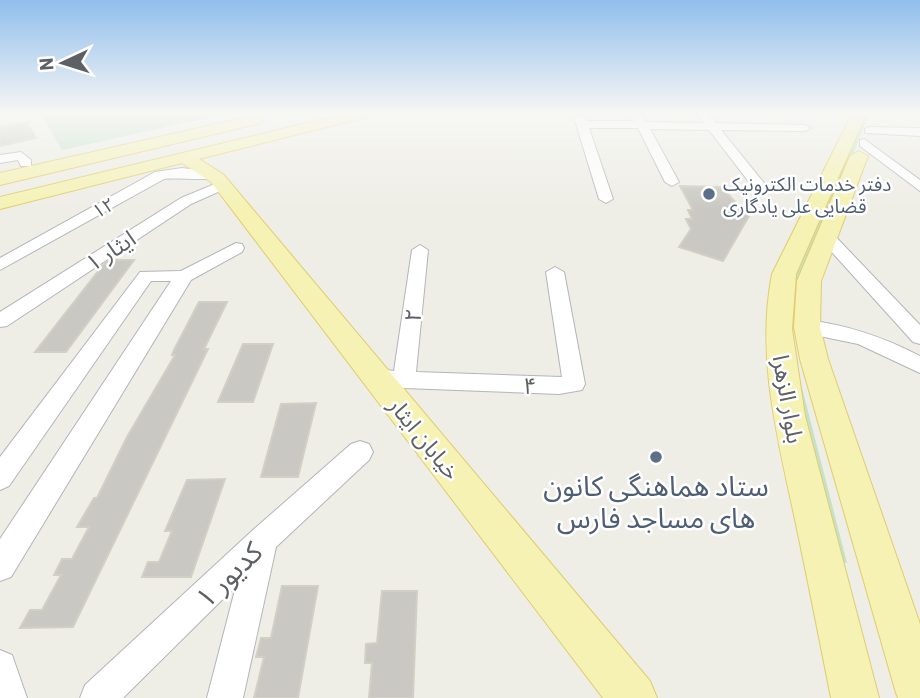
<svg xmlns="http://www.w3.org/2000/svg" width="920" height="698" viewBox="0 0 920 698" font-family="Barlow,'Noto Sans Arabic',sans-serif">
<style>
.green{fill:#c5e2c9}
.building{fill:#c9c8c2;stroke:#d2cfc5;stroke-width:2}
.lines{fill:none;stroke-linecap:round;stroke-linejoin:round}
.minor-casing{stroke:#b3b5b9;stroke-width:2}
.major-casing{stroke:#e0cd6c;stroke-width:2}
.minor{fill:#fff;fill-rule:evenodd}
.major{fill:#f5f2b3;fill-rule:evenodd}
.service-dot{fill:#5c6f8a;stroke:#fff;stroke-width:2.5}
.labels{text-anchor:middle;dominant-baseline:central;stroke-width:5;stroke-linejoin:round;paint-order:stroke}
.far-service-label{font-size:19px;fill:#4e5e75;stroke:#fff;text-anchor:start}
.far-street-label{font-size:19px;fill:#5d6064;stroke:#fff}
.street-label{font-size:23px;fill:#5d6064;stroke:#fff}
.near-service-label{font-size:28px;fill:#4e5e75;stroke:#fff}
.near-street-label{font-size:28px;fill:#5d6064;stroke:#fff}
</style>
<rect width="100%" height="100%" fill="#eeede6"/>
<path class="green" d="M40,112H234L62,150Z
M863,112H870L819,239L800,275L793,303L791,345L847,563L836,561L785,346L783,307L817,212Z"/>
<path class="building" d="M27,122L36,138L0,146V127Z
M680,186L722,187L741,209H753L723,261L679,247L691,229L686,219H692L688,210H693Z
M111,260H134L66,352H35L103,265Z
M199,302H227L204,349H208L73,627L20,628L30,610H42L61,575H54L62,559H72L89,527H77L94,498H97L127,437L175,355H172L174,350Z
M243,344H273L253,402H218Z
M316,403L298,477H261L281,404Z
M225,479L191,577H142L148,562H159L172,531H165L187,480Z
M282,586H318L298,698H254L264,657H256L261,638H271Z
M382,591H417L413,698H369L372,663H365L366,644L377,643Z"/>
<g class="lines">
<defs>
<path id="minor" d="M575,112H583L587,121H634L631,116L637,113L641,114L646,122L704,123L696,112H706L716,123L805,125L811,128L805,131L721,130L764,183L757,187L752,186L709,130L650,129L679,182L672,186L665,182L638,128H589L613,199L606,203L599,199L573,114Z
M869,127L920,128V136L865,133V129Z
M864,139L920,180V191L860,146V140Z
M21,152L31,160V166H21L18,160L0,163V155Z
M182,168L213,172L220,176C213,182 177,177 164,179L0,270V258L155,172Z
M222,181L229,185L227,188L191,204L7,326L0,327V312L181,198Z
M826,231L832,233L920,325V344L913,342L820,239L818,236L820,233Z
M236,243L242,244L244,248L242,252L191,280L11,577L0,581V539L171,281H151L9,486L0,490V457L140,272L181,271Z
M420,245L428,250L416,372L562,377L546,272L555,267L564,272L585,384L582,390L559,394L404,388L365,382L362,376L365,370L373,368L394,371L412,250Z
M807,320C848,325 883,337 920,356V373L858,344L800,332L797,327L800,322Z
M360,441L369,444L373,452L369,460L276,547L243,698H207L236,586L123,698H80L85,685L253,530L351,444Z
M0,650L12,655L27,698H0Z"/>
<path id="major" d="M353,112H377L375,115L199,159L223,174L650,681L657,698H603L211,182L182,163L0,209V197Z
M853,112H867L796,274L792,329L805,416L879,698H831C819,637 807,576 794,515C777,435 756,356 772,274Z
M256,115L264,120L261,123L0,185V173Z
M859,151L868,156L821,281L820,327L828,359L920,624V698H898L896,693L800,359L794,327L797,281L850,156Z"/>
</defs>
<use href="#minor" class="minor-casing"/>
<use href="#major" class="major-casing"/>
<use href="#minor" class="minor"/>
<use href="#major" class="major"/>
</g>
<linearGradient id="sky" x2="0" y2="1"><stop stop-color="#91beed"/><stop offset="0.54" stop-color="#f7f7f4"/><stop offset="1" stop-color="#f7f7f4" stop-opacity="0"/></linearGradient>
<rect width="920" height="209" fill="url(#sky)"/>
<g class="service-dot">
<circle cx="709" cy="194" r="7"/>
<circle cx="656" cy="457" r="7"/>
</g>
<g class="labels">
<g class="far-service-label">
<text x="723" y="183">دفتر خدمات الکترونیک<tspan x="723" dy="22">قضایی علی یادگاری</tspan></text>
</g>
<g class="far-street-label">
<text transform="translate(103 207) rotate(-29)">۱۲</text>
</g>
<g class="street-label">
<text transform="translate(110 250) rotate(-33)">ایثار ۱</text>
<text transform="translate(412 315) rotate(-83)">۲</text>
<text transform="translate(530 385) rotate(2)">۴</text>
<text transform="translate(789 399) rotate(80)">بلوار الزهرا</text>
<text transform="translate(425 438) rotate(51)">خیابان ایثار</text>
</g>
<g class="near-service-label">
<text x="656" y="485">ستاد هماهنگی کانون<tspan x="656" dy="32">های مساجد فارس</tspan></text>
</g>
<g class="near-street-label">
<text transform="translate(228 574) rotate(-44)">کدیور ۱</text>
</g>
</g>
<g transform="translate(63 63) rotate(266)" stroke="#ffffff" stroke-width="5" paint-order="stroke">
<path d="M0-5L12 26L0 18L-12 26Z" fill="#5d6064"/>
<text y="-10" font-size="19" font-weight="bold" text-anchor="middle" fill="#5d6064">N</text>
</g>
</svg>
